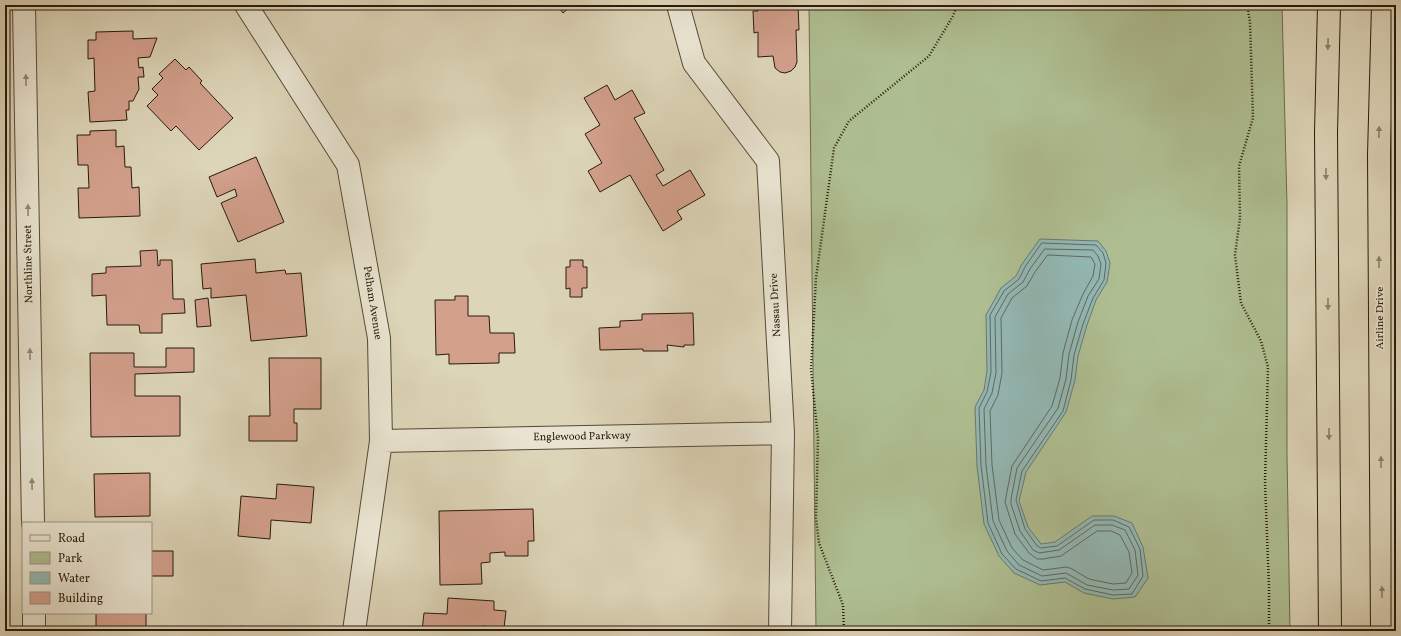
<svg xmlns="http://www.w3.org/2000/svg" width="1401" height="636" viewBox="0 0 1401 636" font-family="Vollkorn,serif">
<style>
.green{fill:#aebe91;stroke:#6b6c4e}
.water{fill:#93b8b4;stroke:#687971}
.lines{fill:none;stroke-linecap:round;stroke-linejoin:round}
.shore{stroke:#5e6960;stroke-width:1}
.building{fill:#d3a08c;stroke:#281a0c}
.minor-casing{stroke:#554937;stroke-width:24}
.highway-casing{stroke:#281a0c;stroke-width:24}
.path{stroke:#281a0c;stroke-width:2.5;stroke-dasharray:1 2;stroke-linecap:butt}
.minor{stroke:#e9e4d1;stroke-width:22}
.highway{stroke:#ddd5b8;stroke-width:22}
.oneway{fill:#8c816b}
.oneway2{fill:#928978}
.labels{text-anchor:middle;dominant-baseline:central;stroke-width:3.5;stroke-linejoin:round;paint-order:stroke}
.street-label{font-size:11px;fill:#281a0c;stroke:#e9e4d1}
</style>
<rect width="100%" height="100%" fill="#ddd5b8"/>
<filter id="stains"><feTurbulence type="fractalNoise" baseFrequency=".005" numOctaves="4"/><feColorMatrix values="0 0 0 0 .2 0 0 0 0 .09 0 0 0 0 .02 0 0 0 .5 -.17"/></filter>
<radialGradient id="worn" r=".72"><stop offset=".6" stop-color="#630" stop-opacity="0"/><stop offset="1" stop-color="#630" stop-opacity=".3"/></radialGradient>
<path class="green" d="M809,5H1282L1287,205V455L1290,631H816Z"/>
<path class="water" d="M1040,239L1098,241L1106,251L1110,263L1107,282L1096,300L1087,325L1078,356L1075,380L1066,412L1026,472L1019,501L1028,527L1041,544L1055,542L1092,516H1114L1132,523L1143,547L1148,578L1135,597L1113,599L1084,593L1065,582L1040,585L1014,573L999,556L984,524L977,466L975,407L984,390L987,371L986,315L1001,288L1016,276L1022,264Z"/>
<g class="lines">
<path class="shore" d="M1042,243L1096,245L1103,253L1106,263L1104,280L1093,298L1083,324L1074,355L1071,380L1063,411L1022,471L1016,500L1025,529L1037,546L1041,548L1057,546L1094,520H1113L1129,527L1140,549L1143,576L1132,594L1113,595L1085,589L1065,578L1041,581L1016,569L1002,554L988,523L981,465L979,408L987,392L991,372L990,315L1004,291L1019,279L1025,267Z
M1045,249L1093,250L1098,256L1101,264L1099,279L1088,296L1078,322L1069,354L1066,379L1058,408L1017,468L1011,499V504L1020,531L1033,550L1039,553L1059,550L1095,525H1112L1125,530L1135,550L1138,575L1129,589L1113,590L1087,585L1066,573L1042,576L1019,565L1007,551L993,521L986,465L984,409L992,393L996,373L995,317L1008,294L1023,282L1030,269Z
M1048,255L1091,257L1095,264L1093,276L1083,294L1072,320L1063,353L1060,378L1052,406L1012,466L1005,502L1015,534L1029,553L1037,559H1043L1061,556L1097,531H1111L1120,535L1129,552L1132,573L1126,583L1113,584L1089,579L1072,569L1067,567L1043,570L1023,560L1012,548L999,520L992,465L990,411L998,395L1002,373L1001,318L1012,298L1027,286L1035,272Z"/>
</g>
<path class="building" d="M557,5H572L563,13Z
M752,5H798L799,30H796L797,62L795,67L791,71L785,73L780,72L775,68L773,56L758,57V32L754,33L753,11H758L757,6Z
M133,31V39L157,38L150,57L138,58L139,68L143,67L144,77H138L139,89L133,101H129V110H126L127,120L90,122L88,92L95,91L94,58L88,59V40H96V32Z
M175,59L186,70L189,67L202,81L200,83L233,118L199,150L176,126L171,131L147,106L158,95L152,89L163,78L159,74Z
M607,85L615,100L632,90L645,113L634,118L664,170L656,175L663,186L690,170L705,195L677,211L682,219L663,231L630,175L600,192L588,171L602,163L585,134L600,125L584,98Z
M116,130V147L124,146L125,167H131L132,188L139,187L140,216L79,218L78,188H89L88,165H78L77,135H90V131Z
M256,157L284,222L238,242L221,203L237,196L235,189L217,197L209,177Z
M157,250L158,266L160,265V260H172L173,299H184L185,313L162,314V333H140L139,325H107L106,295L92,296V274L106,273V267L141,266L140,251Z
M255,259L256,273L285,270L286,274L301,273L307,336L251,341L246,295L211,298V288L203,289L201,264Z
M570,260H583V267H587V288H582V297H570V288L566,289V267H570Z
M455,296H468V316H489L490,333H514L515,353H499V363L449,364V354L436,355L435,300H455Z
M208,298L211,326L197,327L195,300Z
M693,313L694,345H684V347L667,345L668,351H643V349L600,350L599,328L620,327V321L642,320V314Z
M166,348H194V372L135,374V396H180V436L91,437L90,353H134V367H166Z
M269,358H321V409H294V423H297V441H249V416H270Z
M150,473V516L95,517L94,474Z
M277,484L314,487L311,523L271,520L270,539L238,536L241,496L276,499Z
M533,509L534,541H528V556H505V552L490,553V562L481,563L482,584L440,585L439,511Z
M151,551H173V576H151Z
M448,598L494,601V610L506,611L504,628L483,626V631H422L424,613L447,614Z
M96,613H146V631H96Z
M241,626L269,631H240Z"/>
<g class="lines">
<defs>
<path id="minor" d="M24,5L33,523
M246,5L348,165L379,338L381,441L354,631
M678,5L694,63L768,161L783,433L780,631
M381,441L783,433
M34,613V631"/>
<path id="highway" d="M1329,5L1326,133L1330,631
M1382,631L1379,155L1383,5"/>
</defs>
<use href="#minor" class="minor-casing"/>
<use href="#highway" class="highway-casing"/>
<path class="path" d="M1247,5L1250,22L1253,118L1239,166L1240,218L1235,255L1241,303L1261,341L1268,367L1265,482L1269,588V631
M844,631L843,605L819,543L816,518L818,438L811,370L816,278L834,148L849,121L929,56L953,16L957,5"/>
<use href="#minor" class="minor"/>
<use href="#highway" class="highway"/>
</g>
<defs><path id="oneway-solid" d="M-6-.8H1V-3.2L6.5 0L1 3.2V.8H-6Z"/></defs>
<g class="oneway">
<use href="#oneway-solid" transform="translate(1328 44) rotate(91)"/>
<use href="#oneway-solid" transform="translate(1379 132) rotate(-88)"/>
<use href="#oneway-solid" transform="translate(1326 174) rotate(90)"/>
<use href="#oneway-solid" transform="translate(1379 262) rotate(-90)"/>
<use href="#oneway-solid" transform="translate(1328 304) rotate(90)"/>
<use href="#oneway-solid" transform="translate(1329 434) rotate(90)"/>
<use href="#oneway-solid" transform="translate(1381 462) rotate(-90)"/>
<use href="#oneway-solid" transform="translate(1382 592) rotate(-90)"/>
</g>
<g class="oneway2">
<use href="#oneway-solid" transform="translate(26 80) rotate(-91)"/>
<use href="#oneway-solid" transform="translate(28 210) rotate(-91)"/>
<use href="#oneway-solid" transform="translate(30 354) rotate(-91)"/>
<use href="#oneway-solid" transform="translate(32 484) rotate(-91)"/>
</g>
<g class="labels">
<g class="street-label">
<text transform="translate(29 264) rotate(-91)">Northline Street</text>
<text transform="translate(372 303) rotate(81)">Pelham Avenue</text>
<text transform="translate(776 305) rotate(-93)">Nassau Drive</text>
<text transform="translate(1380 318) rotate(-90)">Airline Drive</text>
<text transform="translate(582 437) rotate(-1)">Englewood Parkway</text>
</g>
</g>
<rect width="1401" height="636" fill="none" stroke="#ddd5b8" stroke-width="20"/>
<rect x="6" y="6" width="1389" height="624" fill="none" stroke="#281a0c" stroke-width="2"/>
<rect x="10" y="10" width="1381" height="616" fill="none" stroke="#281a0c"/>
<rect x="22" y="522" width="130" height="92" fill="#e9e4d1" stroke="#9c9382"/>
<rect x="30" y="535" width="20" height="6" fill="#e9e4d1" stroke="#9c9382"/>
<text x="58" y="542" font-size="12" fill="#281a0c">Road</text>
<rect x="30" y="552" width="20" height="12" fill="#aebe91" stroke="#9c9382"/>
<text x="58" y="562" font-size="12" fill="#281a0c">Park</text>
<rect x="30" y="572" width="20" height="12" fill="#93b8b4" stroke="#9c9382"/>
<text x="58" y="582" font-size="12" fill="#281a0c">Water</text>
<rect x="30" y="592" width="20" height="12" fill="#d3a08c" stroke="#9c9382"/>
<text x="58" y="602" font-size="12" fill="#281a0c">Building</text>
<rect width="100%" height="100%" filter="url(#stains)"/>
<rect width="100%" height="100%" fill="url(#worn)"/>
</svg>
